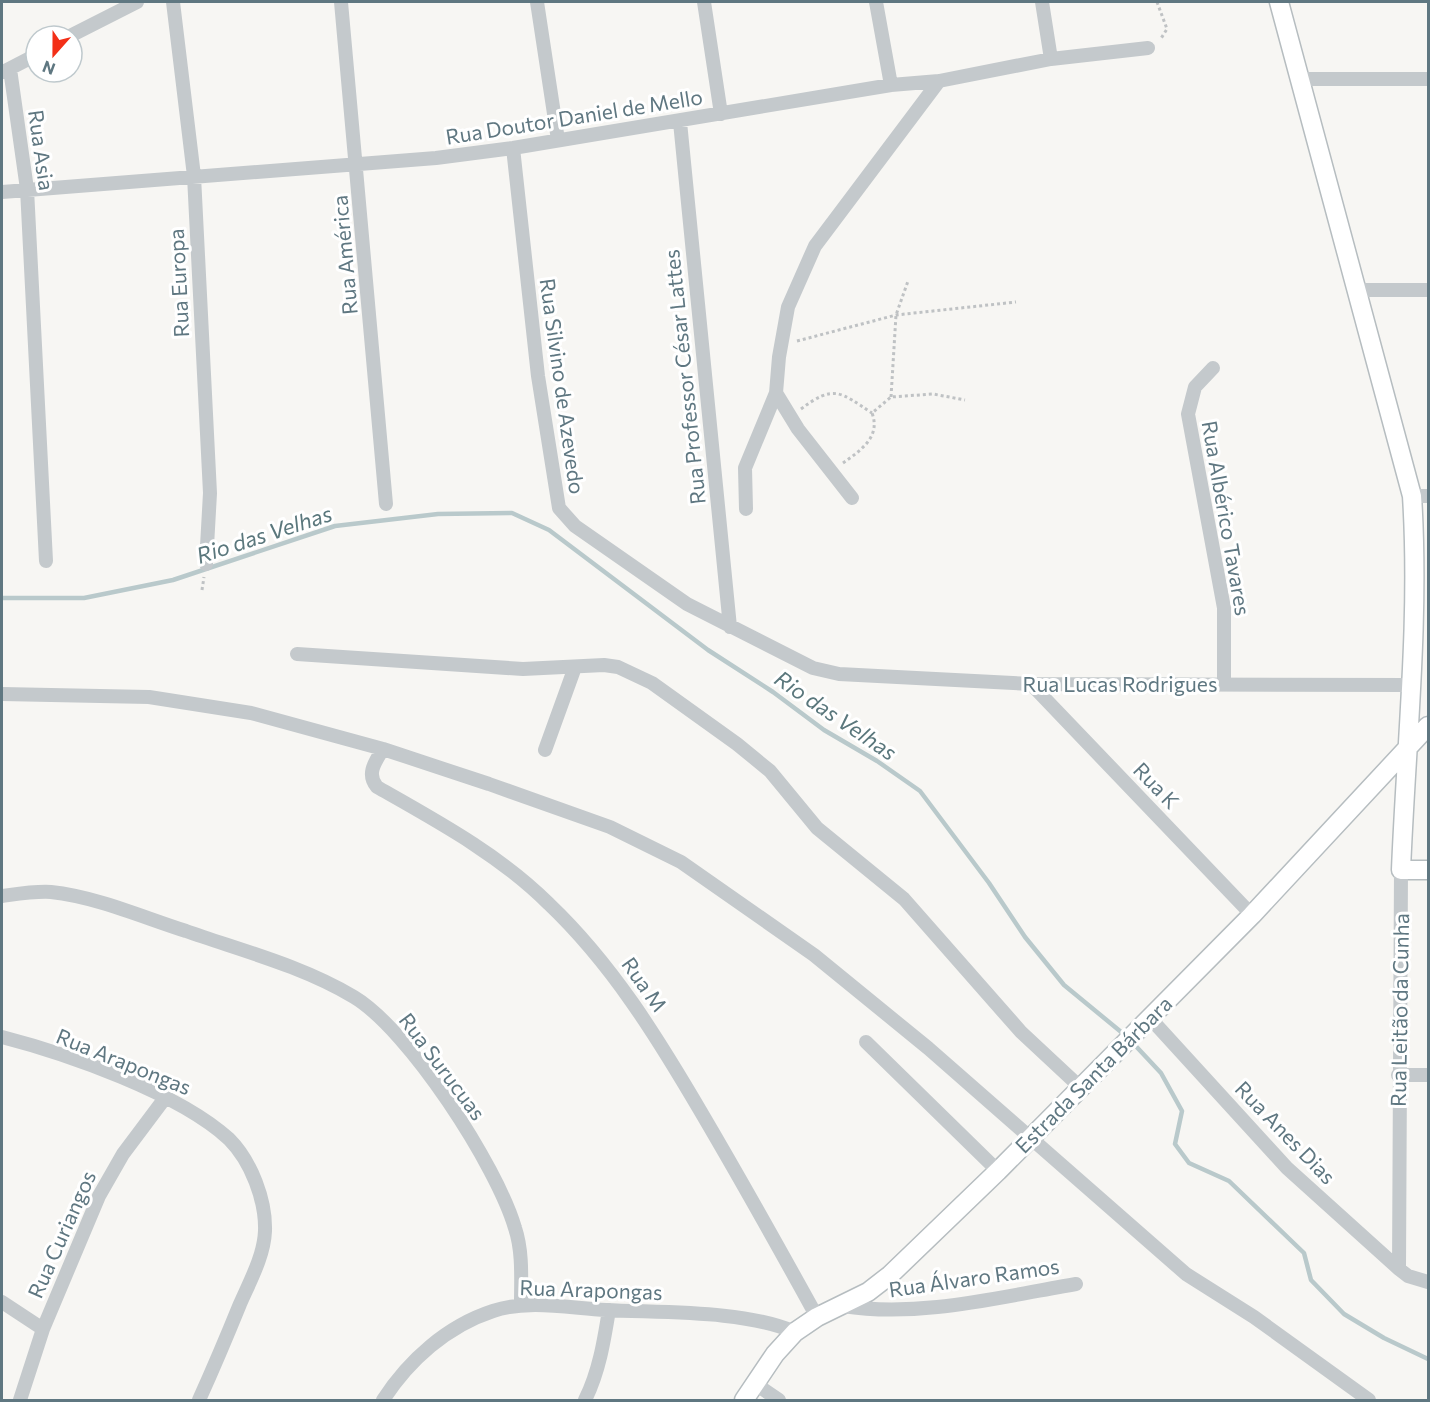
<svg xmlns="http://www.w3.org/2000/svg" width="1430" height="1402" viewBox="0 0 1430 1402" font-family="Commissioner,sans-serif">
<style>
.lines{fill:none;stroke-linecap:round;stroke-linejoin:round}
.stream{stroke:#b9c9cb;stroke-width:4.5}
.secondary-casing{stroke:#b6bdc0;stroke-width:21}
.path{stroke:#bfc2c4;stroke-width:3;stroke-dasharray:3 3;stroke-linecap:butt}
.street{stroke:#c4c9cc;stroke-width:14}
.secondary{stroke:#fff;stroke-width:18}
.labels{text-anchor:middle;dominant-baseline:central;stroke-width:6;stroke-linejoin:round;paint-order:stroke}
.street-label{font-size:21px;fill:#5f7781;stroke:#fff}
.water-label{font-size:22px;font-style:italic;fill:#5a777c;stroke:#fff}
</style>
<rect width="100%" height="100%" fill="#f7f6f3"/>
<g class="lines">
<path class="stream" d="M2,598H84L173,580L335,526L438,514L512,513L549,530L708,650L773,692L824,730L877,761L920,791L989,883L1025,937L1064,985L1126,1036
M1132,1042L1161,1073L1182,1111L1175,1144L1189,1163L1229,1181L1304,1253L1311,1280L1344,1314L1384,1338L1428,1359"/>
<defs>
<path id="secondary" d="M1279,2L1412,496C1420,620 1406,746 1401,870H1428
M744,1400L775,1354L795,1332L817,1317L868,1292L890,1275L998,1171L1252,915L1428,726"/>
</defs>
<use href="#secondary" class="secondary-casing"/>
<path class="path" d="M1157,2L1167,29L1160,40
M797,341L896,315L1016,302
M891,397L896,315L908,281
M801,409C834,384 840,392 872,413
M843,463C861,450 881,437 872,413L891,397L933,394L965,400
M202,590L204,577"/>
<path class="street" d="M173,2L194,176L210,493L206,564
M341,2L386,504
M537,2L558,140
M704,2L721,114
M876,2L891,85
M1042,2L1051,59
M70,36L137,2
M10,69L27,189L46,561
M3,72L36,55
M1300,79H1428
M680,122L730,627
M513,148L538,376L559,508L575,526L687,604L813,668L839,674L1031,684L1410,685
M2,192L436,158L513,148L891,85L939,81L1051,59L1148,48
M1357,290H1428
M1213,368L1195,387L1188,414L1224,608V684
M776,393L798,429L852,498
M1412,496H1428
M746,509L745,468L776,393L779,357L788,307L815,246L939,81
M297,654L523,669L604,665L618,667L652,683L737,744L770,771L817,828L904,899L1021,1032L1080,1087
M1031,684L1252,915
M2,694L149,697L251,713L383,749L489,784L610,827L681,862L814,955L928,1048L1186,1274L1254,1317L1369,1400
M383,749C375,762 366,774 377,787C437,821 500,855 549,904C612,964 657,1037 701,1112C741,1180 779,1248 817,1317
M545,750L575,667
M2,896C17,894 35,891 51,892C97,897 142,917 186,931C243,951 302,966 354,997C409,1030 497,1166 515,1228C523,1252 521,1279 521,1304
M1150,1018L1287,1168L1399,1269L1408,1276L1428,1282
M2,1037C68,1054 179,1093 229,1139C251,1161 266,1200 265,1231C264,1256 250,1281 240,1304C227,1336 213,1369 199,1400
M866,1042L998,1171
M1398,1075H1428
M1399,1269L1401,870
M2,1302L43,1329
M843,1306C920,1318 999,1297 1076,1284
M754,1383L779,1400
M20,1400L43,1329L99,1196L123,1154L165,1098
M383,1400C409,1360 447,1326 493,1311C529,1299 569,1308 606,1310C663,1313 744,1310 795,1332
M585,1400C599,1372 604,1341 609,1310"/>
<use href="#secondary" class="secondary"/>
</g>
<g class="labels">
<g class="street-label">
<text transform="translate(574 116) rotate(-9)">Rua Doutor Daniel de Mello</text>
<text transform="translate(42 150) rotate(82)">Rua Asia</text>
<text transform="translate(344 255) rotate(-95)">Rua América</text>
<text transform="translate(178 283) rotate(-93)">Rua Europa</text>
<text transform="translate(684 377) rotate(-96)">Rua Professor César Lattes</text>
<text transform="translate(563 386) rotate(82)">Rua Silvino de Azevedo</text>
<text transform="translate(1227 518) rotate(80)">Rua Albérico Tavares</text>
<text x="1120" y="683">Rua Lucas Rodrigues</text>
<text transform="translate(1157 785) rotate(46)">Rua K</text>
<text transform="translate(645 984) rotate(55)">Rua M</text>
<text transform="translate(1399 1010) rotate(-89)">Rua Leitão da Cunha</text>
<text transform="translate(124 1061) rotate(22)">Rua Arapongas</text>
<text transform="translate(443 1066) rotate(53)">Rua Surucuas</text>
<text transform="translate(1093 1074) rotate(-45)">Estrada Santa Bárbara</text>
<text transform="translate(1286 1132) rotate(46)">Rua Anes Dias</text>
<text transform="translate(61 1234) rotate(-66)">Rua Curiangos</text>
<text transform="translate(974 1277) rotate(-8)">Rua Álvaro Ramos</text>
<text transform="translate(591 1289) rotate(2)">Rua Arapongas</text>
</g>
<g class="water-label">
<text transform="translate(264 534) rotate(-18)">Rio das Velhas</text>
<text transform="translate(836 715) rotate(34)">Rio das Velhas</text>
</g>
</g>
<rect width="1430" height="1402" fill="none" stroke="#5f7781" stroke-width="6"/>
<g transform="translate(54 54) rotate(201)"><circle r="28" fill="#ffffff" stroke="#bfc9cd" stroke-width="1.5"/>
<path d="M0-4.5L10 22L0 15L-10 22Z" fill="#f32f17"/>
<text y="-9" font-size="16" font-weight="bold" text-anchor="middle" fill="#5f7781">N</text>
</g>
</svg>
